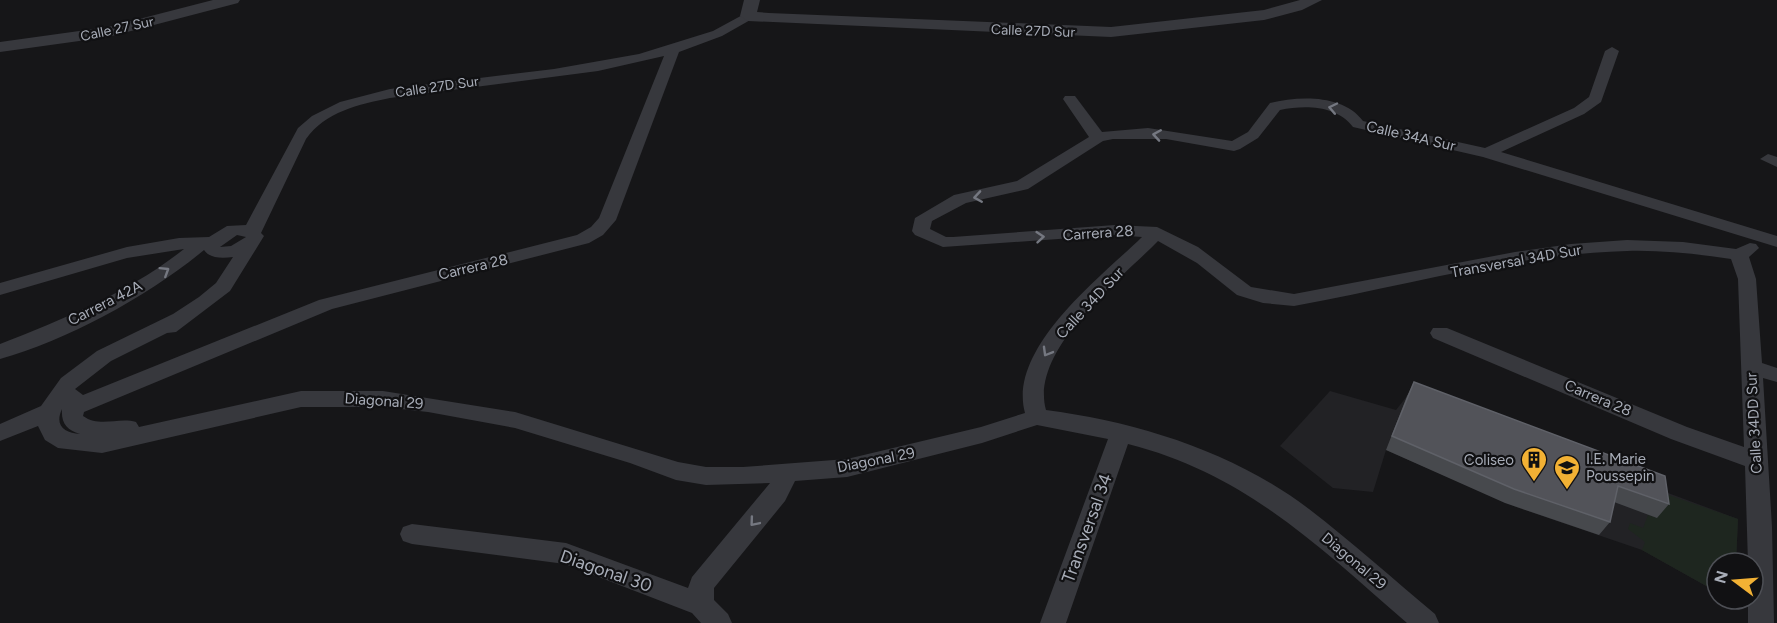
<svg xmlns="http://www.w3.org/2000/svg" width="1777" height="623" viewBox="0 0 1777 623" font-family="Figtree,sans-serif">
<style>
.built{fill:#222225}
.green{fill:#1e261f}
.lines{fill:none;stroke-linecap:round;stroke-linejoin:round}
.minor{fill:#37383d;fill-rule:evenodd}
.tertiary{fill:#37383d;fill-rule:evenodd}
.wall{fill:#47494d}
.building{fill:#525359;stroke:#5f6168;stroke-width:1.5}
.oneway{stroke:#757881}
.labels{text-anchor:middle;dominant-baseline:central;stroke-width:4.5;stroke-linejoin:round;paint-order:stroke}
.far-street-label{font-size:14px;fill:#a8adb8;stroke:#111113}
.street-label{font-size:15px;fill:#a8adb8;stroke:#111113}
.poi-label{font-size:15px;fill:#a8adb8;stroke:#111113;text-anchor:start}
.near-street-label{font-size:18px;fill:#a8adb8;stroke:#111113}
</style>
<rect width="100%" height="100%" fill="#161618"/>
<path class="built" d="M1330,391L1396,410L1407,396L1738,519L1736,563H1717V592L1642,550L1516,507L1386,450L1373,492L1333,488L1280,446Z"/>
<path class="green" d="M1654,490L1738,519L1736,563H1717V592L1642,550L1645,542L1628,529L1630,523L1643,528L1648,515L1657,518Z"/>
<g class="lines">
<path class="minor" d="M748,12L754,16L752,19L722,36L679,52L616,220L603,235L589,243L332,309L84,412L83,416C100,428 118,417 136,422L139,427L301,391H383L515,412L678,462L706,467H743L847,459L981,427L1025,413C1007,348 1102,276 1142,237L1115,235L943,247L915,235L912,231L915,218L954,195L1017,181L1089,137L1063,99L1065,96H1075L1102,132L1148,128L1232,141L1248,132L1270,103C1299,96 1343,94 1363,121L1485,148L1574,108L1589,97L1605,51L1612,47L1619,51L1601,102L1584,114L1501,152L1777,236V247L1483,157L1353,127C1336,105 1305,105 1280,110L1258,138L1240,149L1234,151L1166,139H1113L1103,141L1028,189L966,203L932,221L930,229L946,237H953L1115,225L1157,227L1198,247L1251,287L1294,294L1515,252L1571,244L1627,240L1683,242L1736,249L1750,243L1756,244L1759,248L1749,257L1756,279L1762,363L1777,368V382L1763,378L1772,527L1774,623H1748V599H1753V563H1748L1745,466L1671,439L1433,338L1430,333L1433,328H1447L1687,427L1744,447L1738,279L1731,259C1697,254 1662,250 1627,251C1515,254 1404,286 1294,306L1263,303L1237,295L1197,263L1158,241C1121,279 1029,350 1046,410C1138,422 1234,452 1309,509C1352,542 1393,579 1435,614L1439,623H1407C1318,546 1246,474 1128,444L1066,623H1040L1108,439L1037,425L982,443L847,477L795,481L785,501L714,588V600L728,614L732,623H701L692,613L565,564L412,544L403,541L400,534L403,527L412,524L566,543L688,588L692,577L770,483L706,485L676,480L630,463L515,428L428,412L383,407H301L102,453L58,448L45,440L38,426L0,441V424L41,406L61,378L97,351L173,314L199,297L216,283L233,257C223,258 210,259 204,250C150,295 68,340 0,359V344C64,319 130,292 184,249L127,258L0,295V283L127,247L179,238L209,237L227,226L246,225L298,128L312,116L340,102L390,89L554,69L639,54L713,31ZM664,56L599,218L591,227L577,235L319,300L83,395L75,389L111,361L167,333L176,332L230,291L264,236L261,233L306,139C325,112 359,104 390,98L598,71ZM237,235L246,237L231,246L220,247ZM62,409C61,424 67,430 80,434C65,433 54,426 62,409Z
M1768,154L1777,157V167L1760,159Z"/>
<path class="tertiary" d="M213,0H240L238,3L108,37L0,52V42L108,27Z
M744,0H760L757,12L769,13L1111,27L1264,10L1300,0H1322L1302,10L1264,20L1111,37L748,21L740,16Z"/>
</g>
<path class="wall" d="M1414,382L1669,504L1657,518L1614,502L1610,522L1599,535L1505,503L1386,450L1407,396Z"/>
<path class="building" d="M1414,382L1665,476L1669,504L1618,486L1610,522L1514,489L1392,436Z"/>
<defs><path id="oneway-chevron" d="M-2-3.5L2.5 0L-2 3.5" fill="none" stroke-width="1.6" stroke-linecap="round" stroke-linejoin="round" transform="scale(1.5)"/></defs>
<g class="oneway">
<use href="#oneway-chevron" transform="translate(1333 108) rotate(-168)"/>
<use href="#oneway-chevron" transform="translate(1157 135) rotate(-171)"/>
<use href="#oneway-chevron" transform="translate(978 197) rotate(171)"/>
<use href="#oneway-chevron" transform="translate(1040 237) rotate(-5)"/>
<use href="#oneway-chevron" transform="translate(165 271) rotate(-32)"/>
<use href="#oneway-chevron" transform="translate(1047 352) rotate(120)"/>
<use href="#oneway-chevron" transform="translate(754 522) rotate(130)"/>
</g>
<defs>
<symbol id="building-pin" viewBox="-11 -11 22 30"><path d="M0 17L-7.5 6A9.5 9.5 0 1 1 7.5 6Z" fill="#f2b134" stroke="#111113"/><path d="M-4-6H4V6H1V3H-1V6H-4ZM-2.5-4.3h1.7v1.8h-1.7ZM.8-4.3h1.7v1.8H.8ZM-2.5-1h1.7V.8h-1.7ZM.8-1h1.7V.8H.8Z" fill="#111"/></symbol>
<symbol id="school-pin" viewBox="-11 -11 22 30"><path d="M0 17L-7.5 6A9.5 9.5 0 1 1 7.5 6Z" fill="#f2b134" stroke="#111113"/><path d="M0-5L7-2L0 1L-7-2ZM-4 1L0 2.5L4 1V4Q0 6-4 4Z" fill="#111"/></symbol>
</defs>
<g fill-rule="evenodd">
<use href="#building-pin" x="1519" y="445" width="30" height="40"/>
<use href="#school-pin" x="1552" y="453" width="30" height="40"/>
</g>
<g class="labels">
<g class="far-street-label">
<text transform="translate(117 29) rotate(-12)">Calle 27 Sur</text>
<text transform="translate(1033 31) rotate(2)">Calle 27D Sur</text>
<text transform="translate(437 87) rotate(-8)">Calle 27D Sur</text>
</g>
<g class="street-label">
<text transform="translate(1411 136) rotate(13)">Calle 34A Sur</text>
<text transform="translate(1098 233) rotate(-4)">Carrera 28</text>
<text transform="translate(1516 261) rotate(-10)">Transversal 34D Sur</text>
<text transform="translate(473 267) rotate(-13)">Carrera 28</text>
<text transform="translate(105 303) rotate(-27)">Carrera 42A</text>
<text transform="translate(1090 303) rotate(-47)">Calle 34D Sur</text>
<text transform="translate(1598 398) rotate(23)">Carrera 28</text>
<text transform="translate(384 401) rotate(4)">Diagonal 29</text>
<text transform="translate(1754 423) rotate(-93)">Calle 34DD Sur</text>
<text transform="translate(876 460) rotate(-11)">Diagonal 29</text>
<text transform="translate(1354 561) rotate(40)">Diagonal 29</text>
</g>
<g class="poi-label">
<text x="1586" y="459">I.E. Marie<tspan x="1586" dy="17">Poussepin</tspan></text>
<text x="1514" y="460" text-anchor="end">Coliseo</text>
</g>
<g class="near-street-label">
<text transform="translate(1087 528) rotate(-70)">Transversal 34</text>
<text transform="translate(606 571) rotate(19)">Diagonal 30</text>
</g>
</g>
<g transform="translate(1735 581) rotate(286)"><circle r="28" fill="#111113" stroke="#4d4f55" stroke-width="1.5"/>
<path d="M0-4.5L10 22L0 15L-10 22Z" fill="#f2b134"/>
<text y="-9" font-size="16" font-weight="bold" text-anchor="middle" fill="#a8adb8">N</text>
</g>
</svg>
